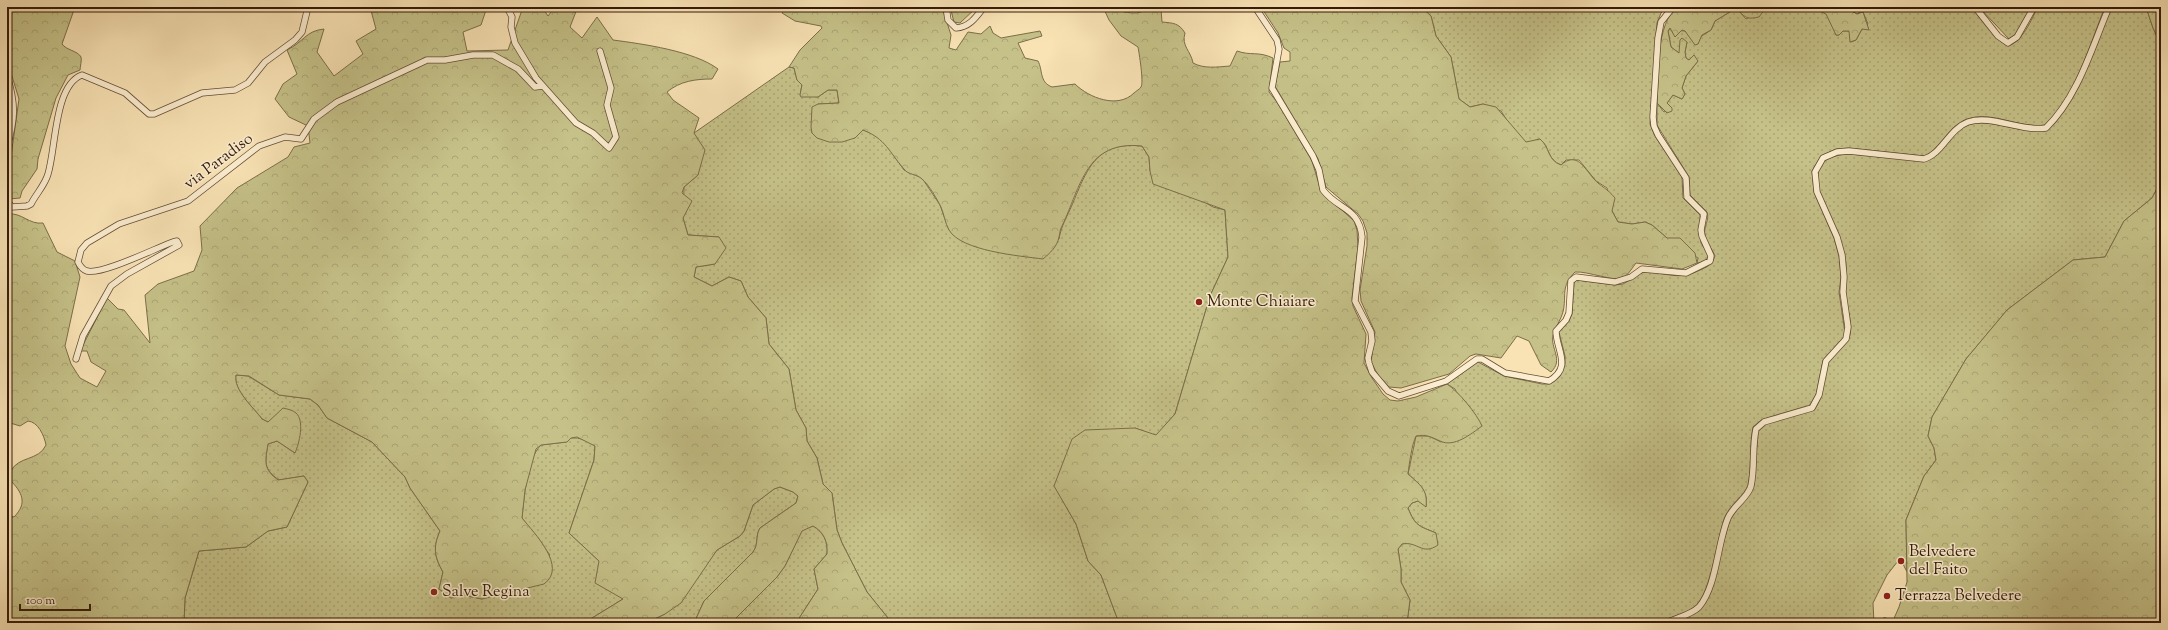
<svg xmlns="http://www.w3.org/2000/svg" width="2168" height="630" viewBox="0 0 2168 630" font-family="'Sorts Mill Goudy',serif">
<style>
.grass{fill:url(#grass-dots);stroke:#7c6e4a}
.forest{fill:url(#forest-crowns);stroke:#7c6e4a}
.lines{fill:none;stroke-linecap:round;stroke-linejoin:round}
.minor-casing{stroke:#654d37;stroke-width:7}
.minor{stroke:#fbedcf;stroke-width:5.5}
.poi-dot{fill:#8f2418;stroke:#fbedcf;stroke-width:1.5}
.labels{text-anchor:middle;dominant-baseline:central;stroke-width:3;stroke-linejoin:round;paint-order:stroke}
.street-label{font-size:16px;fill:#341b0d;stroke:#fbedcf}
.poi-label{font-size:16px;fill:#341b0d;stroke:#fbedcf;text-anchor:start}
</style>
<defs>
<pattern id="grass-dots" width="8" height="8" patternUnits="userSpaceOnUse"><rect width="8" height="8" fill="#c5c188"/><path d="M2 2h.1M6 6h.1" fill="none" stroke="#aaa574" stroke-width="1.8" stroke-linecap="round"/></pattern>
<pattern id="forest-crowns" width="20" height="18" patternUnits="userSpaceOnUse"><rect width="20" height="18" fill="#c5c188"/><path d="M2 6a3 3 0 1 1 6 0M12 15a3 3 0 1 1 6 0" fill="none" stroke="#aaa574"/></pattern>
</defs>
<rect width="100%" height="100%" fill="#f9e3b5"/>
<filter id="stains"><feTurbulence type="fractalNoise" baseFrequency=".005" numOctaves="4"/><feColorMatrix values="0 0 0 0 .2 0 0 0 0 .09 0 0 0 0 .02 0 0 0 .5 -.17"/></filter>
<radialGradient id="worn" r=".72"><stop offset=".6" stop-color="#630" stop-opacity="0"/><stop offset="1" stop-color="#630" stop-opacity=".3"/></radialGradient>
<path class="grass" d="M1421,7H1667L1661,13L1657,23L1650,124L1655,136L1682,177L1683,198L1700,215L1701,243L1709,255L1705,262L1697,263L1698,258L1667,238L1652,225L1645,222L1632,224L1618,222L1612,211L1607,188L1596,181L1579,160H1566L1561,165C1547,160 1550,147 1540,139L1526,143L1512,128L1501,111L1483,104L1470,107L1459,99L1451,57L1436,36L1431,16Z
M1764,7C1781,7 1811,3 1825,13C1831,17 1834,28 1836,35H1839L1843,31H1850L1851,42L1856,40L1862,29L1868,24L1863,12L1868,7H1971L1996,38L2008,46C2023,41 2031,20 2038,7H2105C2089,46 2076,95 2045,125C2019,129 1990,109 1965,120C1948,128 1937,152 1924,156L1849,148L1836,149L1821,156L1812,171L1814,192L1834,238L1839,256L1841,277L1839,292L1845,333L1843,338L1823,360L1816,395L1810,405L1763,419L1753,427C1749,446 1752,466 1748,485C1745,495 1729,505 1724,519C1717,541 1711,590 1696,606C1687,614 1671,616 1660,623H1407L1410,600L1401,582V569L1398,549L1402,544C1409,542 1413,543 1420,547L1436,533C1419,526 1415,526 1408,508L1412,503L1418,501L1426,506C1428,490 1419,484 1408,474L1416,436H1429L1441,442L1458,395L1455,389L1447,384L1478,362L1504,376L1542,384H1550L1555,381L1561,373L1565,364V356L1559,332L1569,321L1572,314L1574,283L1577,280L1615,285L1623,284L1643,272C1668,272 1678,282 1702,269C1710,266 1712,263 1715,256C1712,248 1706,243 1705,235C1703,227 1710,220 1707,212L1690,195L1689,177L1657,125V103L1664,112L1672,108L1667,103L1673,95L1682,99L1685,94L1682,88L1686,76L1698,61L1686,59L1685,52L1687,42L1679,53L1671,47L1668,31L1670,28L1673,30L1685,31L1698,44L1700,37L1711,30L1715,21L1733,10L1739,11L1746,19L1765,9Z
M1979,7H2032L2015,35L2009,39Z
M2111,7H2146L2153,28L2161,45V181L2152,198L2124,221L2105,257L2073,260L2007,310L1966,359L1932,417L1928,436L1934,448L1936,460L1924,476L1906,520L1907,572L1902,562L1898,561L1887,575L1873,603L1874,623H1671L1697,612L1719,557L1730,520L1754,485L1758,430L1765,424L1814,410C1824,397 1823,379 1828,364C1832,353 1847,347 1850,335C1853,322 1846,306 1845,293C1845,279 1848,267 1844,254C1837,232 1814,195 1818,173C1820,158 1836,155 1849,154L1924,161C1943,157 1949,132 1968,125C1989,117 2021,135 2047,130C2080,99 2094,48 2111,7Z
M789,67L794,68L797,80L802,85L800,95L818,97L828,90H837L839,103L818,104L812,112V133L855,138L863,130L874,134L885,143L904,170L922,178L940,205L949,230L1059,239C1061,226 1067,217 1072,205C1087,169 1096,141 1142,146L1149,157L1150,171L1213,207L1225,210L1228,257L1210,296L1175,414L1156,436L1135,428L1054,485L1076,524L1088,561L1101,575L1119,623H892L867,592L842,543L837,530L832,493L823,484L817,458L807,441L806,428L796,410L789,369L769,344L766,318L748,297L741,281L729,277L712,286L694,277L696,267L715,264L719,237L688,235L683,218L684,187L698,175L694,133Z
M236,375L248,376L279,395L310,399L318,405L327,418L372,442L405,477L410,488L440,531C433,547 434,557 443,572L439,589L451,598L463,595L482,599L550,555L522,518C524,498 527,458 541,445L566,442L571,438C580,437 587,441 595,446L594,460L569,533L599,561L623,599L584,623H184L185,598L199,551L246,547L268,531L287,527L308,482L304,476L279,480C263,469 265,462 268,444L277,441L295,453L268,422L262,419C254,408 233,390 236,375Z
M780,487L793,492L798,496L796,503L760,528C755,536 759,544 753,552L704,601L694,623H646L665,614L717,550L740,536L744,531L753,505L774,489Z
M813,526C824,532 828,542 827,554L814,569L818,589L796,623H731L777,577L785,566L802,530Z"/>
<path class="forest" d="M7,7H75L62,44C66,50 78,51 81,57C82,60 80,67 80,70L68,75L56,98L38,159L37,169L22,191L20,198L9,199L7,185L19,99L7,60Z
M370,7H487L481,25L463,32L467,51L508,50L523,7H542L548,16L555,7H576L577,9L570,27L582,38L597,17L613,40C643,44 694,51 718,69L712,79C696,79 680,81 667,92L673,100L699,118L694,133L705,150L698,175L684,187L682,193L692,201L683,218L688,235L719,237L726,248L715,264L696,267L694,277L712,286L729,277L741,281L748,297L766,318L769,344L789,369L796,410L806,428L807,441L817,458L823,484L832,493L837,530L842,543L867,592L892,623H796L818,589L814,569L827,554C828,542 824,532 813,526L802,531L785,566L777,577L731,623H694L704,601L753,552C759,544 755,536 760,528L796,503L798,496L793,492L780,487L774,489L753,505L744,531L740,536L717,550L681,603L665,614L646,623H584L623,599L595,583L599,561L569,533L594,460L595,446L577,437L571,438L567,442L541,445L536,449L525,490L522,518C534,533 568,567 544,584L482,599L463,595L451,598L439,589L443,572C434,556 433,547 440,531L410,488L405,477L372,442L327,418L318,405L310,399L279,395L249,376L236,375C233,390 254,408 262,419L268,422L283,408C287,409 293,410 296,413C305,421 299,444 295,453L277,441L268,444C265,462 263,469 278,480L304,476L308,482L287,527L268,531L246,547L199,551L185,598L184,623H7V515L14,517C28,503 22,492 10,480L11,471C18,456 39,461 46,445C44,435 38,422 28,421L20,426L7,422V269L9,264L7,261V214C22,212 29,225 43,223L57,252L75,261L80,277L65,346L71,364L80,378L97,387L106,371L91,362L87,351H80L107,298L118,309L124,310L150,343L145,295L158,284L194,271L202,250L200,226L237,188L288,157L294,147L310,143L308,126L289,117L275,99L283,84L297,74L287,50C304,42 305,31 324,29L317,52L334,76L363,54L356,41L376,29Z
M786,7H942L951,35L949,48L956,50L968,32L981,34L990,26L993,33L1001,38L1040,31L1042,36L1018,43L1025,58L1038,61C1043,70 1039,82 1052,87L1075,84C1089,98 1118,109 1134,93C1136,91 1140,89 1141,87C1144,83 1139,52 1138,47L1121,36L1109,20L1103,7H1122L1124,12C1133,13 1141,15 1148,7L1161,9L1162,22C1173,23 1179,23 1185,33C1181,46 1191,51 1193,63C1204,69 1217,67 1230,66L1237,51C1251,56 1258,51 1273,58L1269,92L1277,102L1312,161L1321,191L1354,221L1357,230L1358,247L1352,298L1353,306L1366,334L1364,363L1372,378L1383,394L1390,400L1398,401L1416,397L1447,384C1458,391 1477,414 1482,426C1471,434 1454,448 1440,441C1431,437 1426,434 1416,436C1412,444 1409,465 1408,474C1420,485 1428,489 1426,507L1418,501L1412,503L1408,508C1415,526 1419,526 1436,533L1438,545C1422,556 1418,541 1402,544L1398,549L1401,569V582L1410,600L1407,623H1119L1101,575L1088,561L1076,524L1054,486L1072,439L1085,430L1135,428L1156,435L1175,414L1210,296L1228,257L1225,210L1153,184L1150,171L1149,157L1142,146C1086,140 1081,186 1062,226C1060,229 1060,233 1059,237C1057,247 1050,253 1043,259C1020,256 961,251 949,230C945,223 944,214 941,207C937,199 929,185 922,179C917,174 908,175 904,169C889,152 886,139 863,130L855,138L842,142H829L817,138L812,133L811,127L812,107L818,104L839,103L837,90H828L818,97H801L800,95L802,85L797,80L794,68L789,67L800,50L822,28L821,26L795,21L782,13Z
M950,7H977L960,23L954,22Z
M1261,7H1421L1431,16L1436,36L1451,57L1459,99L1470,107L1483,104L1496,107L1526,142L1540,139C1550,147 1547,160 1561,165C1577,151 1584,168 1594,179C1601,187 1607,188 1615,198L1612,211L1618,222L1632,224L1645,222L1652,225L1667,238H1680L1695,253L1697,263L1682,269L1636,263C1633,267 1628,275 1623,278C1614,282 1588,271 1575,272C1560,287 1567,295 1563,312C1561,320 1555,327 1553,335C1550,348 1564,360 1551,372L1541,365L1529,341L1517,336L1501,358L1476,354L1470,356L1449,374L1401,388L1389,387L1378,375L1371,362L1375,332L1361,301L1360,290L1367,246V233L1363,221L1358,214L1326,187L1318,159L1275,86L1280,62L1290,61V52L1284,48L1278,33Z
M1678,7H1764L1765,9L1759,17C1749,19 1746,19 1739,11L1733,10L1715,21L1711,30L1702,35L1698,44L1695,45L1685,31L1682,30L1675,37L1670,28L1668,31L1671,47L1679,53L1680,40L1682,38L1687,42L1685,52L1686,58L1689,60L1694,55L1698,61L1686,76L1682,88L1685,94L1682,99L1673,95L1667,103L1672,108V111L1667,113L1657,103C1659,77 1655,22 1678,7Z
M1810,7H1845L1857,14L1863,12L1869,30L1862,29L1856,40L1850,42L1849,31H1843L1839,35H1836L1826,14Z
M2146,7H2161V45L2153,28Z
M2161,181V623H1892L1899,607L1907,582L1906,520L1924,476L1936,460L1934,448L1928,436L1932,417L1966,359L2007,310L2073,260L2105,257L2124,221L2152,198Z"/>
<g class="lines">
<defs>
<path id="minor" d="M507,7L512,17L511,27L515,43L536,78L576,123L593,133L609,148L616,137L607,105L611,88L600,51
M946,7L948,20L956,28C970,27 976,17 984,7
M1255,7L1277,40L1279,49L1272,88L1313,156L1319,170L1323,190C1338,210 1359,207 1362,237L1355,301L1371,332L1372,341L1368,358L1369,363L1372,372L1388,391L1399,396L1446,381L1477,359H1482L1505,373L1549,381C1573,367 1556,350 1556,331L1566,320L1569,313L1571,281L1576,277L1615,282L1631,277L1642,269L1686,273L1710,261L1711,256L1702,236L1701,230L1704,214L1687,197L1686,178L1658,135L1654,126L1653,117L1658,38L1661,22L1673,7
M1850,7L1857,10L1863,7
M1975,7L1998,36L2008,43L2017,37L2034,7
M7,75C16,105 15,118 7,148
M7,201L12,207L27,206L31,204C36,194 45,185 48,174C56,149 54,85 82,75L125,93L149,114H154L202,93L235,90L248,83L265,62L295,40L302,32L308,7
M76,359L83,336L111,286L127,274L179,245L177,241L173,242C156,248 102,275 87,271C83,270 80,266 78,262L81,250L87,243L119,224L188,201L259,146L285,137L301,139L314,119L337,102L427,60H445L473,55H493L518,69L535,87L542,86
M1666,623C1676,618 1691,615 1699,607C1717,586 1717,544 1728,518C1733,506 1748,498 1751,486C1755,467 1752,448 1756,429L1764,422L1812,408L1819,395L1826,361L1846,339L1848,327L1843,292L1844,277L1842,255L1837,237L1817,192L1815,172L1823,158L1837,152L1849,151L1924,159C1942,154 1949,129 1968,122C1991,114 2020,132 2046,128C2078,97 2092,47 2109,7
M1884,623L1885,621"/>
</defs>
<use href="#minor" class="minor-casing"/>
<use href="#minor" class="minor"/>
</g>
<g class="poi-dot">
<circle cx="1199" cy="302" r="4"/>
<circle cx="1901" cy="561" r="4"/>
<circle cx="434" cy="592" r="4"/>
<circle cx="1887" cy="596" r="4"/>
</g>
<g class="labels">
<g class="street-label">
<text transform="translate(219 162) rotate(-37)">via Paradiso</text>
</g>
<g class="poi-label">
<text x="1207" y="302">Monte Chiaiare</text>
<text x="1909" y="552">Belvedere<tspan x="1909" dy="18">del Faito</tspan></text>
<text x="442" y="592">Salve Regina</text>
<text x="1895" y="596">Terrazza Belvedere</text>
</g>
</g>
<rect width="2168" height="630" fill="none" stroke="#f9e3b5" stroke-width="24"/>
<rect x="8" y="8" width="2152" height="614" fill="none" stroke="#341b0d" stroke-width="2"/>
<rect x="12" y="12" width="2144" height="606" fill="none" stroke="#341b0d"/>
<path d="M20 604v6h70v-6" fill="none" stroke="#341b0d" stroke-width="2"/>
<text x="26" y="604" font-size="12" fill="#341b0d" stroke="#fbedcf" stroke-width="3" paint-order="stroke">100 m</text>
<rect width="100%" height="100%" filter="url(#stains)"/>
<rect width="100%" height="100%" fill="url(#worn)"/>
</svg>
